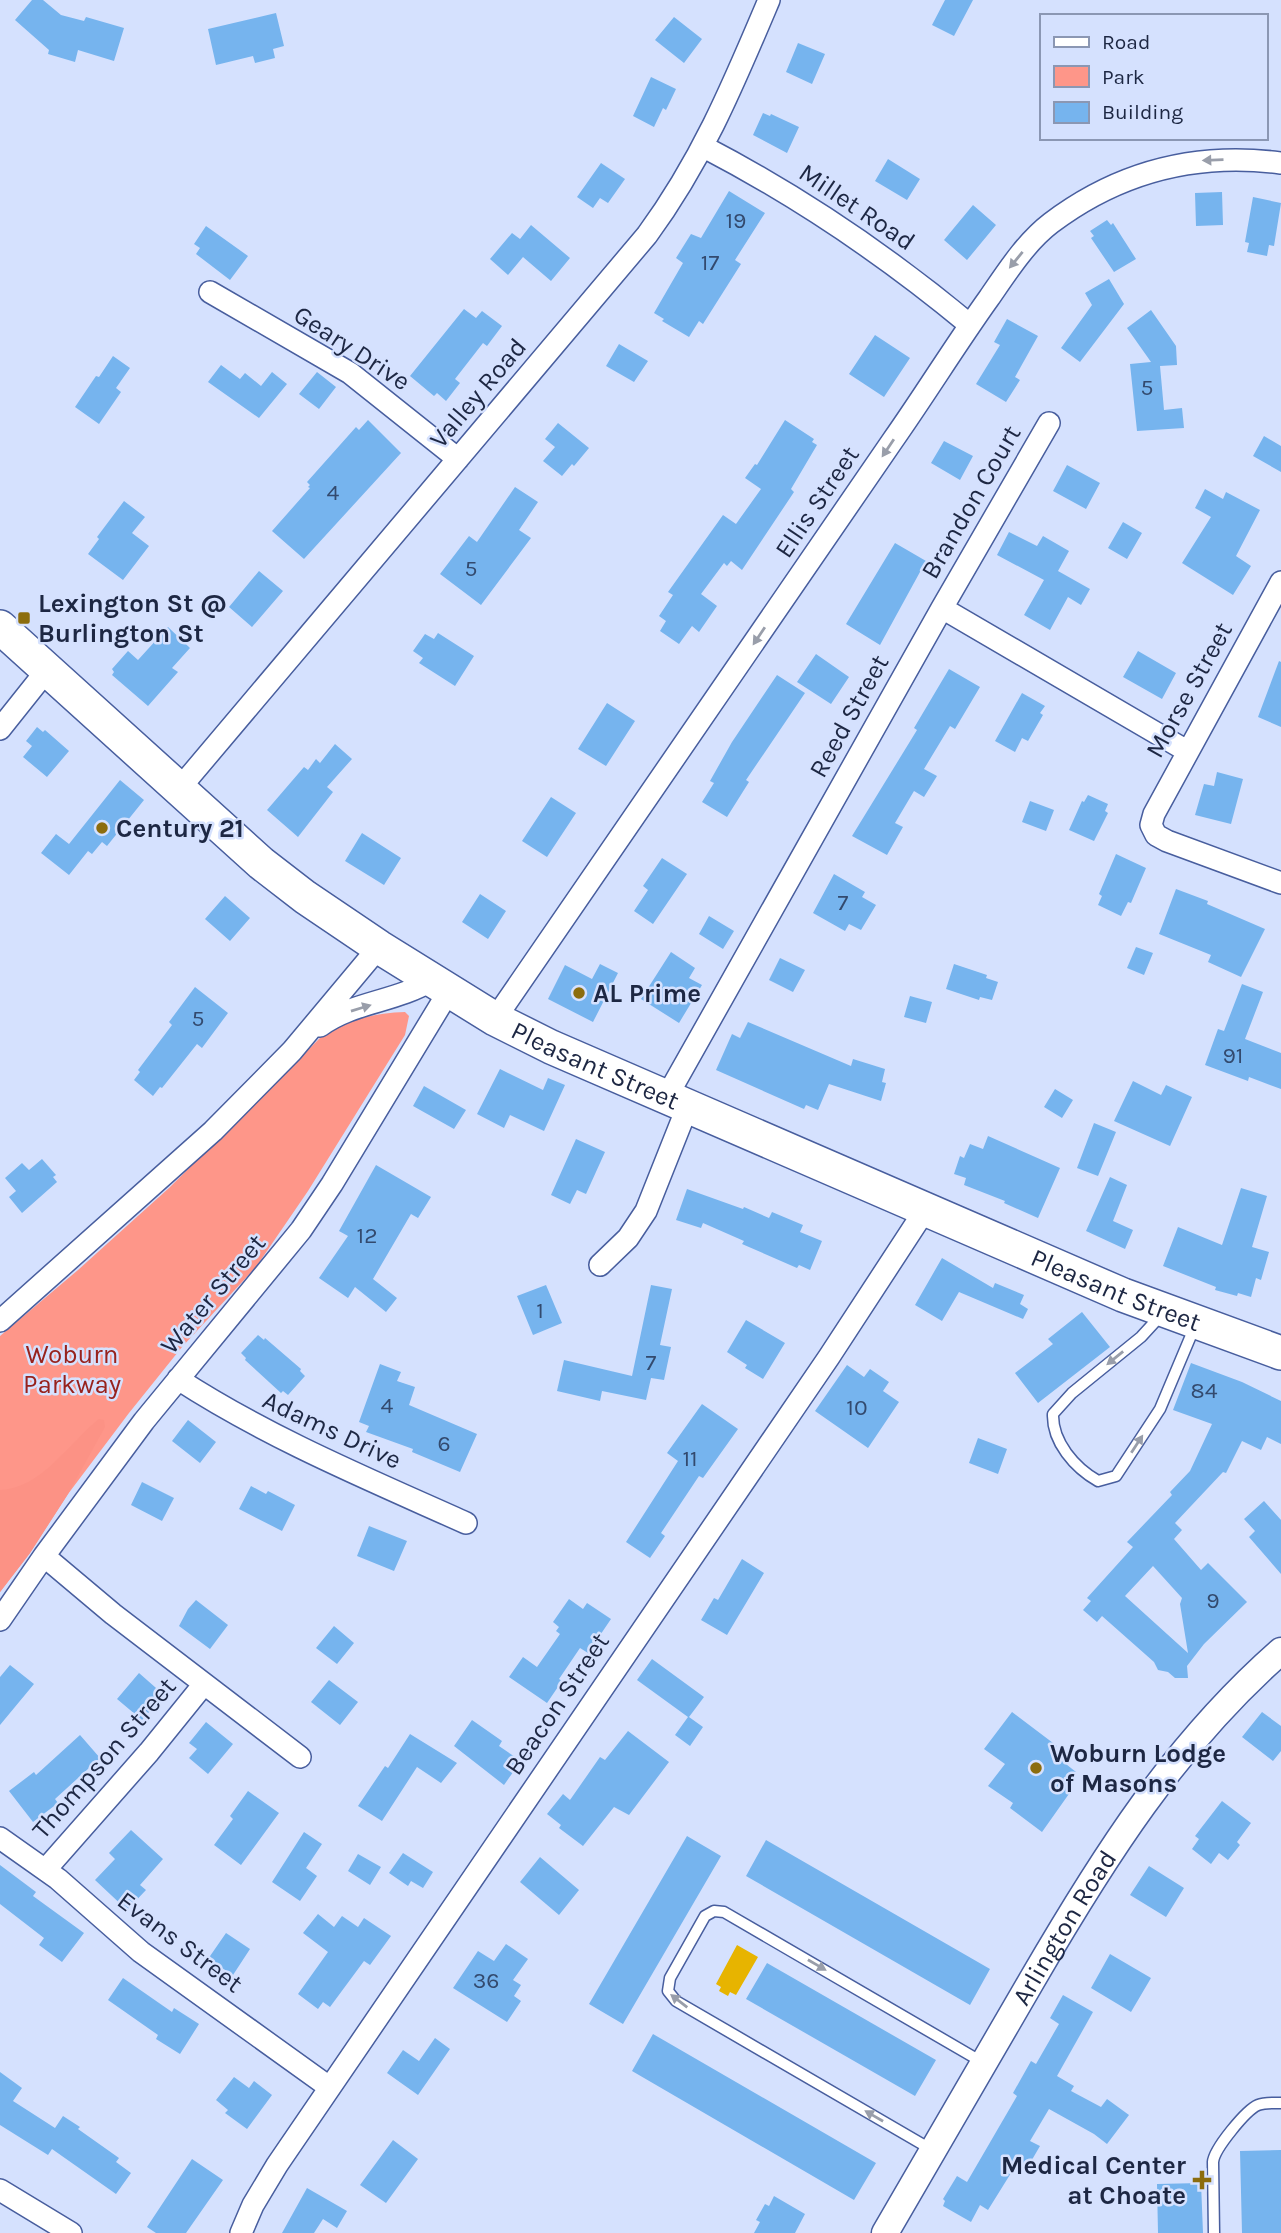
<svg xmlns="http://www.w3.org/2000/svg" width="1281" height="2233" viewBox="0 0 1281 2233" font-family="Karla,sans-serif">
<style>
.green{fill:#fe9689}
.forest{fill:#fc9285}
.water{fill:#e7b400}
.building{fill:#76b4ee;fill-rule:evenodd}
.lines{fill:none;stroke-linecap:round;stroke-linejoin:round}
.service-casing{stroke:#485e9e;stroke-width:13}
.minor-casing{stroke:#485e9e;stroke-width:24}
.tertiary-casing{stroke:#485e9e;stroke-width:29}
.primary-casing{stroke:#485e9e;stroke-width:36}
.service{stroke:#fff;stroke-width:10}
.minor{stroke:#fff;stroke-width:21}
.tertiary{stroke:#fff;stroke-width:26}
.primary{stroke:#fff;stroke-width:33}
.oneway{fill:#999eaa}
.poi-dot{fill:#8c6d0e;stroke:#d5e1fe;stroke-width:2.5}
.labels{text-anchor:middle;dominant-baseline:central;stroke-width:5;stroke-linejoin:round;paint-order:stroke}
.number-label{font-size:23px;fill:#334a6e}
.street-label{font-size:26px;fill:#1d2743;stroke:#d5e1fe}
.poi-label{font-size:26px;font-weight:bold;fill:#1d2743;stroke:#d5e1fe;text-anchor:start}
.park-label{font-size:26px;fill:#97221d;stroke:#d5e1fe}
</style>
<rect width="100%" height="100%" fill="#d5e1fe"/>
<path class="green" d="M405,1012L409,1016L405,1035L308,1191L256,1267L182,1347L129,1413L68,1494L30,1553L0,1592V1336L78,1270L169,1188L320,1038C344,1020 375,1013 405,1012Z"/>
<path class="forest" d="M99,1419L104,1420L105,1427L68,1494L30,1553L0,1592V1490C41,1489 70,1442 99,1419Z"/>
<path class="water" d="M737,1945L758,1957L736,1995L730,1992L728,1996L719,1991L721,1987L716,1984Z"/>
<path class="building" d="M32,0H43L61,15L84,21L86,17L124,28L114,61L78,50L75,62L48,54L49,50L15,20Z
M945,0H973L954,36L932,25Z
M276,13L284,46L273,49L275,58L255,63L253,56L216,65L208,29Z
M674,17L702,39L684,63L655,40Z
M798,43L825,54L812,84L786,72Z
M651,77L676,89L666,110L663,108L654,127L633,116Z
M763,113L770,116L771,114L799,127L787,153L753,135Z
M888,159L920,179L907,200L875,181Z
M601,163L625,179L608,203L600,198L593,208L577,197Z
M729,191L765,213L735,260L741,264L703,324L699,321L689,337L662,321L664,319L654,313L683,263L676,258L691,234L701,238Z
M1222,192L1223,225L1196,226L1195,193Z
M1253,197L1281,203L1274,246L1269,245L1267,256L1247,252L1249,243L1245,242Z
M973,205L996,225L967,260L944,240Z
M1107,220L1111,225L1113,223L1136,259L1114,272L1091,238L1094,236L1090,231Z
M531,225L570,258L551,281L523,257L508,275L490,259L512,233L520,239Z
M206,226L248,256L230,280L196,254L200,248L194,244Z
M1109,279L1124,304L1080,362L1061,348L1092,305L1085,293Z
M464,309L476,318L482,311L502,326L487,346L483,343L455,379L460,383L446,401L437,393L434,396L410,376Z
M1151,310L1176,346L1177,365L1160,366L1164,410L1182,408L1184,428L1137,431L1130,364L1151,362L1127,328Z
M1007,319L1038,336L1015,377L1020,380L1006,402L976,384L1000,345L994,342Z
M875,335L910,358L884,397L849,374Z
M619,344L648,361L634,382L606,366Z
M113,356L130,368L116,388L121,392L99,424L75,407L96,376L99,377Z
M221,365L240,379L245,373L261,386L272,372L287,384L259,418L208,382Z
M317,372L336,387L319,409L299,394Z
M368,420L401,453L304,559L272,531L310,488L308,487L310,485L307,482L356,427L359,430Z
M785,420L814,439L812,442L817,445L791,489L794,492L742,570L731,561L727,566L724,563L701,594L717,606L699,632L692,626L679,644L660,631L666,621L659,616L673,595L668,592L723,515L736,524L761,489L745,478L755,464L757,465Z
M558,423L589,448L574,466L572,464L562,476L543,461L555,447L545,439Z
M1264,436L1281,446V472L1253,456Z
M944,441L973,456L960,480L931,463Z
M1067,465L1100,483L1086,509L1053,491Z
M515,487L538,502L519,530L531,538L481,605L440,574L469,536L477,542Z
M1205,489L1223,499L1226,492L1260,510L1236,556L1251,566L1233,595L1182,563L1211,517L1195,508Z
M124,501L145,517L132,533L149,546L123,580L88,554L99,539L97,537Z
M1123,522L1142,533L1127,559L1108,548Z
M1009,532L1037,546L1043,536L1069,551L1058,571L1090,589L1081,605L1068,597L1050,630L1024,615L1044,580L997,555Z
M895,543L926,561L880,645L846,624Z
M259,571L283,591L252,627L229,607Z
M168,627L190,648L172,668L178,672L148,706L112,675L114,672L112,669L128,651L138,660Z
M438,633L474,656L455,686L419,663L423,658L413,651L425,634L434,639Z
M1138,651L1176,673L1162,699L1123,677Z
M816,654L849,677L831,704L797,682Z
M1279,661L1281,662V727L1258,717Z
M949,669L980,687L955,729L950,726L924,769L937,776L924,797L914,791L895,823L903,827L887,855L852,836L917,730L914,728Z
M777,675L805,693L746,780L749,782L727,817L702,802L714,783L710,781L732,742Z
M1022,693L1045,706L1040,713L1043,715L1028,741L1022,738L1015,752L995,741Z
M607,703L635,721L606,766L578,749Z
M37,727L43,732L45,730L69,751L47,777L23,757L32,746L26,741Z
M335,744L352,759L327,787L333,792L298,837L267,810L304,767L308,770L316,759L320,763Z
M1217,772L1243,779L1231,824L1195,815L1204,784L1214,786Z
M120,780L144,800L107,846L102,842L92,854L88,851L69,875L41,853L56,834L69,844Z
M1088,795L1108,804L1105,811L1108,813L1094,841L1069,830L1082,801L1084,802Z
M551,797L576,813L547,857L522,841Z
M1030,801L1054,810L1046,831L1022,822Z
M362,833L401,858L384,885L345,861Z
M1116,854L1146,868L1131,903L1128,902L1121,916L1098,905L1102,896L1099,894Z
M662,858L687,874L653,924L634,911L648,890L643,886Z
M834,874L865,892L862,897L876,905L861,930L849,924L845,931L813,913Z
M1176,889L1208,901L1207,904L1265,929L1241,977L1208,962L1211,955L1159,934Z
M480,894L506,911L488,939L462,922Z
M225,896L250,918L230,941L205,919Z
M709,916L734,931L723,949L699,934Z
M1136,947L1153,953L1144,975L1127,968Z
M671,952L695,968L689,978L702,985L679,1023L641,999Z
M780,958L805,970L793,992L769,980Z
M600,964L618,973L593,1022L548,999L565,965L592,979Z
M954,964L987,975L986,978L998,982L992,1000L980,997L979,1000L946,989Z
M1242,984L1263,992L1245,1039L1281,1053V1089L1249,1077L1248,1081L1205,1065L1218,1029L1224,1031Z
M195,987L228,1013L202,1048L197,1044L162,1088L160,1087L153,1096L134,1080L140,1072L138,1070L172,1025L169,1022Z
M910,996L932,1002L926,1023L904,1017Z
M748,1022L851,1066L853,1059L885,1069L882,1082L886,1083L881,1101L829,1084L818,1110L806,1105L804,1109L716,1070L732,1034L740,1038Z
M500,1069L543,1090L548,1078L565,1085L544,1131L510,1115L504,1128L477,1114Z
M1133,1081L1161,1095L1166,1085L1192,1097L1170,1146L1114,1121Z
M424,1086L466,1110L454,1129L413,1106Z
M1055,1089L1073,1100L1062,1118L1044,1107Z
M1094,1123L1116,1132L1098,1176L1077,1168Z
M988,1136L1060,1168L1038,1218L1004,1203L1005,1201L964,1185L966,1178L954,1174L960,1156L964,1158L970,1144L983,1149Z
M576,1139L605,1152L586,1194L577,1190L570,1204L551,1195Z
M42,1159L56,1175L53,1177L57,1182L22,1213L9,1197L16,1191L5,1178L22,1163L29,1170Z
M376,1165L431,1197L418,1218L411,1214L373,1279L397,1298L386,1312L355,1287L348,1298L319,1278L348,1236L339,1231Z
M1110,1177L1127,1185L1113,1221L1133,1230L1125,1249L1086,1231Z
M1241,1188L1267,1196L1252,1247L1269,1252L1261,1280L1256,1278L1251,1297L1238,1293L1237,1296L1215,1290L1216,1287L1163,1266L1178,1227L1222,1245Z
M687,1189L743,1209L744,1207L769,1218L772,1212L803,1225L800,1232L822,1241L810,1270L799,1265L797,1268L742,1244L744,1241L703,1223L701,1228L676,1220Z
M942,1258L993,1288L995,1283L1024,1295L1020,1304L1028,1309L1023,1319L959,1292L942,1321L915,1305Z
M546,1285L562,1323L533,1335L517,1296Z
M651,1285L672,1289L660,1345L671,1347L664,1380L651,1378L646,1400L602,1391L600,1401L557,1391L564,1360L632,1376Z
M1082,1312L1110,1347L1038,1403L1015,1373L1053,1344L1048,1339Z
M746,1320L785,1343L763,1379L745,1368L747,1365L727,1352Z
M258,1335L264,1340L265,1338L301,1369L300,1371L305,1376L288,1395L283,1391L281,1393L245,1360L246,1358L241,1353Z
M1191,1363L1242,1382L1281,1401V1444L1267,1437L1261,1450L1242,1441L1226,1473L1223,1472L1175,1523L1182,1530L1174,1539L1201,1570L1208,1563L1247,1602L1204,1644L1187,1666L1188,1678H1175L1168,1672L1158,1670L1154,1662L1102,1616L1097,1622L1083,1610L1091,1601L1087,1598L1133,1547L1127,1542L1172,1495L1170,1492L1190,1471L1212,1424L1173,1410ZM1153,1566L1182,1598L1180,1604L1188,1653L1125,1596Z
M380,1364L401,1372L397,1381L415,1387L409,1405L477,1434L460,1472L412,1452L413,1449L366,1432L369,1426L359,1422Z
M847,1365L864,1377L870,1369L889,1382L883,1391L899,1402L868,1448L815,1411Z
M702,1404L738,1429L703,1478L699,1476L661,1533L665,1536L650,1558L626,1542L678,1461L667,1453Z
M188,1420L216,1442L200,1463L172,1441Z
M978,1438L1007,1449L998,1474L969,1463Z
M142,1482L174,1498L162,1521L131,1505Z
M251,1486L266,1494L268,1491L295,1505L282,1531L239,1509Z
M1264,1501L1281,1520V1574L1249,1537L1255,1531L1244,1519Z
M369,1526L407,1541L394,1571L357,1556Z
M742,1559L764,1573L727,1635L701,1620L714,1598L718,1600Z
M569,1599L583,1609L587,1603L611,1619L588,1653L580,1648L559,1679L562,1681L547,1703L509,1677L523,1657L537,1667L560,1634L556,1631L559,1627L553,1622Z
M196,1600L228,1625L210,1649L179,1626L188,1609Z
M334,1626L354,1643L337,1664L316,1648Z
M652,1659L704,1697L689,1717L703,1727L690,1746L675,1735L688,1717L637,1680Z
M10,1665L34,1684L0,1725V1677Z
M139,1673L164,1695L142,1720L117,1699Z
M329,1680L358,1702L340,1725L311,1702Z
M1012,1712L1057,1746L1052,1753L1076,1772L1071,1780L1074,1782L1068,1789L1071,1791L1042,1832L1010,1808L1013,1803L988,1786L1005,1764L984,1749Z
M1262,1712L1281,1726V1751L1273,1761L1242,1737Z
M472,1720L502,1741L499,1746L521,1761L504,1785L454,1746Z
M206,1722L233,1744L208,1774L189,1758L197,1749L189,1743Z
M628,1731L669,1762L629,1815L614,1807L583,1846L559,1828L561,1825L547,1814L563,1794L570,1800L600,1757L605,1760Z
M410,1734L457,1763L441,1783L417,1767L382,1821L358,1806L385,1766L388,1768Z
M80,1735L100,1758L55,1799L58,1803L33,1822L9,1791L34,1772L36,1775Z
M248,1791L279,1813L241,1865L214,1845L233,1819L230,1816Z
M1222,1801L1251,1823L1237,1842L1240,1845L1228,1860L1219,1853L1211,1864L1192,1849L1199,1839L1195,1836Z
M131,1830L163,1859L140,1885L146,1890L127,1910L95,1880L115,1859L109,1853Z
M304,1832L322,1844L306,1868L317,1876L300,1901L272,1882Z
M687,1836L721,1856L623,2024L589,2004Z
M766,1840L990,1969L970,2005L746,1876Z
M403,1853L433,1872L423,1888L411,1881L408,1886L389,1873Z
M358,1854L381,1867L370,1885L348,1871Z
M540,1857L579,1890L559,1915L520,1882Z
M0,1865L36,1892L33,1896L84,1933L62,1962L39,1945L44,1938L0,1904Z
M1149,1866L1184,1888L1166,1917L1130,1895Z
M318,1914L334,1927L342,1916L358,1927L364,1918L391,1936L370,1965L364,1961L330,2007L323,2002L318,2009L298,1994L328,1952L303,1933Z
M226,1933L250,1949L233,1975L208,1959Z
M506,1944L528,1959L513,1980L521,1985L514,1996L521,2001L507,2022L453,1988L478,1951L494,1961Z
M1110,1954L1151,1978L1131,2012L1091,1988Z
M767,1963L936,2060L915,2096L746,1999Z
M123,1978L172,2012L174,2008L199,2024L180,2054L156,2039L158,2035L108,2000Z
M1063,1995L1093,2012L1057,2076L1074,2086L1071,2091L1101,2107L1107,2099L1129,2115L1107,2144L1094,2134L1049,2109L1030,2141L1040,2146L1026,2170L1016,2165L988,2210L980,2205L971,2222L943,2206L945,2201L943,2199L957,2176L967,2182L1017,2096L1013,2093L1031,2061L1036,2064L1059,2024L1050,2018Z
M653,2034L876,2163L854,2200L632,2071Z
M435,2038L450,2049L418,2095L387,2073L403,2050L419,2061Z
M0,2072L22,2088L13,2101L55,2128L63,2116L80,2127L78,2129L119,2158L116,2162L131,2173L116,2194L52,2149L48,2155L0,2125Z
M234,2077L249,2088L254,2081L272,2095L247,2129L225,2113L228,2110L216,2100Z
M393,2140L418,2159L386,2203L360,2185Z
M1281,2150V2233H1242L1240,2151Z
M192,2159L223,2180L186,2233H156L147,2227Z
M1201,2183L1203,2233H1158L1157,2184Z
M307,2188L347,2211L337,2228L323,2219L314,2233H282Z
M774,2196L805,2214L795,2233H754L760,2222L756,2220L765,2204L769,2206Z"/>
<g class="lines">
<defs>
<path id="service" d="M1163,1313L1141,1337L1072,1393L1053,1414C1052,1442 1075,1468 1098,1481L1116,1476L1160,1409L1195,1326
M934,2151L676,2001L668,1991L670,1978L705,1916L714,1911L724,1912L982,2062
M1214,2233L1213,2162C1214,2149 1246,2110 1258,2105C1265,2102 1274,2103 1281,2103"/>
<path id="minor" d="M704,147C800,197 887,256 970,325
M210,292L350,373L458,459
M1281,582L1154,814L1151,825L1156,835L1167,841L1281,883
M942,608L1187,751
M0,729L47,670
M179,789L647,235C702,160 733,85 769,0
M495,1019C627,825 761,633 893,440C926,393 956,344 989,298C1007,272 1026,242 1051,223C1120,171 1197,152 1281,163
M320,1026C352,1002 396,1002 432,980
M666,1098L942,608L1049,423
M600,1265L628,1238L646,1211L687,1108
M0,1321L213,1131L292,1051L379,947
M178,1379C269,1438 368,1479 466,1523
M44,1556L113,1614L300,1757
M0,1620L44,1556L144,1421L301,1230L332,1184L449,991
M0,1838L58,1879L141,1952L329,2087
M46,1869L149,1752L204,1684
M0,2190L71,2233
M241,2233L253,2205L277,2165L829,1357L925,1210"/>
<g id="tertiary">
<path id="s1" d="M885,2233C934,2149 983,2064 1032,1980C1103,1858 1174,1745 1281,1651"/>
</g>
<g id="primary">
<path id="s2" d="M0,627L261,863L305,897L379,947L495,1019L551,1047L1123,1295L1281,1353"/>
</g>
</defs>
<use href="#service" class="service-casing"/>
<use href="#minor" class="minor-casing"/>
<use href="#tertiary" class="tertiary-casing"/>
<use href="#primary" class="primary-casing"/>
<use href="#service" class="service"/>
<use href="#minor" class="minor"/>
<use href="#tertiary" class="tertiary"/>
<use href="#primary" class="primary"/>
</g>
<defs><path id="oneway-solid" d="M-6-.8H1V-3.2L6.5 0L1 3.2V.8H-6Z" transform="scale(1.75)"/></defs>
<g class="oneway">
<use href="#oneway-solid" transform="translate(1213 160) rotate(178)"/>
<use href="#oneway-solid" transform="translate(1016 260) rotate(129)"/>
<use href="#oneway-solid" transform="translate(888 448) rotate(124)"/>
<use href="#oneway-solid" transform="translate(759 636) rotate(124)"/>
<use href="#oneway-solid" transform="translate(361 1008) rotate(-17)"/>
<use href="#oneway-solid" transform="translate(1115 1358) rotate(141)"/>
<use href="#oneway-solid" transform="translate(1137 1444) rotate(-57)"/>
<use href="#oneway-solid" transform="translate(817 1965) rotate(30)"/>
<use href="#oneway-solid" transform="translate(679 2001) rotate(-142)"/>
<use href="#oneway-solid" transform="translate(874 2116) rotate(-150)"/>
</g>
<g class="poi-dot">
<rect x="17" y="611" width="14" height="14" rx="3.5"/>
<circle cx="102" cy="828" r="7"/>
<circle cx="579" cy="993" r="7"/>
<circle cx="1036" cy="1768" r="7"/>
<path d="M1198.5 2169.5h7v7h7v7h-7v7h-7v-7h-7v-7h7z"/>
</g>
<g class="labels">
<g class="number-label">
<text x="736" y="220">19</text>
<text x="710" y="262">17</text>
<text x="1147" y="387">5</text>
<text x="333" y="492">4</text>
<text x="471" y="568">5</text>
<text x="843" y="902">7</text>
<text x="198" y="1018">5</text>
<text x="1233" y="1055">91</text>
<text x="367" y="1235">12</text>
<text x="540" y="1310">1</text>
<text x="651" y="1362">7</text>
<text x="1204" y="1390">84</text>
<text x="387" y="1405">4</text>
<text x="857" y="1407">10</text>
<text x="444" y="1443">6</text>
<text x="690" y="1458">11</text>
<text x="1213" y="1600">9</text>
<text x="486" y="1980">36</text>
</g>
<g class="street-label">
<text transform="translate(857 207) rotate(34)">Millet Road</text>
<text transform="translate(352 348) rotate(33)">Geary Drive</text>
<text transform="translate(478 393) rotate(-50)">Valley Road</text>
<text transform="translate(817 502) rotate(-56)">Ellis Street</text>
<text transform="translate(971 502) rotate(-60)">Brandon Court</text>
<text transform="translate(1189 690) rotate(-61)">Morse Street</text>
<text transform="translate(849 716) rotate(-61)">Reed Street</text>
<text stroke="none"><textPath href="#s2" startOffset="744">Pleasant Street</textPath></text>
<text stroke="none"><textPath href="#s2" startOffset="1311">Pleasant Street</textPath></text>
<text transform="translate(213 1294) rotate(-50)">Water Street</text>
<text transform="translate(332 1430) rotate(25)">Adams Drive</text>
<text transform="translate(557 1704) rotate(-56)">Beacon Street</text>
<text transform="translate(104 1758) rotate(-49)">Thompson Street</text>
<text stroke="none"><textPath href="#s1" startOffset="354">Arlington Road</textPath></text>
<text transform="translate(180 1942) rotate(37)">Evans Street</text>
</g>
<g class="poi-label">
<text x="38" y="603">Lexington St @<tspan x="38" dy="30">Burlington St</tspan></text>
<text x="116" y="828">Century 21</text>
<text x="593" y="993">AL Prime</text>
<text x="1050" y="1753">Woburn Lodge<tspan x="1050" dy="30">of Masons</tspan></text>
<text x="1186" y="2165" text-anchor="end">Medical Center<tspan x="1186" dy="30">at Choate</tspan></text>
</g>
<g class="park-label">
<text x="72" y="1354">Woburn<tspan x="72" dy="30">Parkway</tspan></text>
</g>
</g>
<rect x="1040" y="14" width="228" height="126" fill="#d5e1fe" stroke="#8b97b3" stroke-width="2"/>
<rect x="1054" y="37" width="35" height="10" fill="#ffffff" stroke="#8b97b3" stroke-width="2"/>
<text x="1102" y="49" font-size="21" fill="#1d2743">Road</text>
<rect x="1054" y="66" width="35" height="21" fill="#fe9689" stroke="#8b97b3" stroke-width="2"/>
<text x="1102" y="84" font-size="21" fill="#1d2743">Park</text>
<rect x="1054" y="102" width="35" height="21" fill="#76b4ee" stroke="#8b97b3" stroke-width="2"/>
<text x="1102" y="119" font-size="21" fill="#1d2743">Building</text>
</svg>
